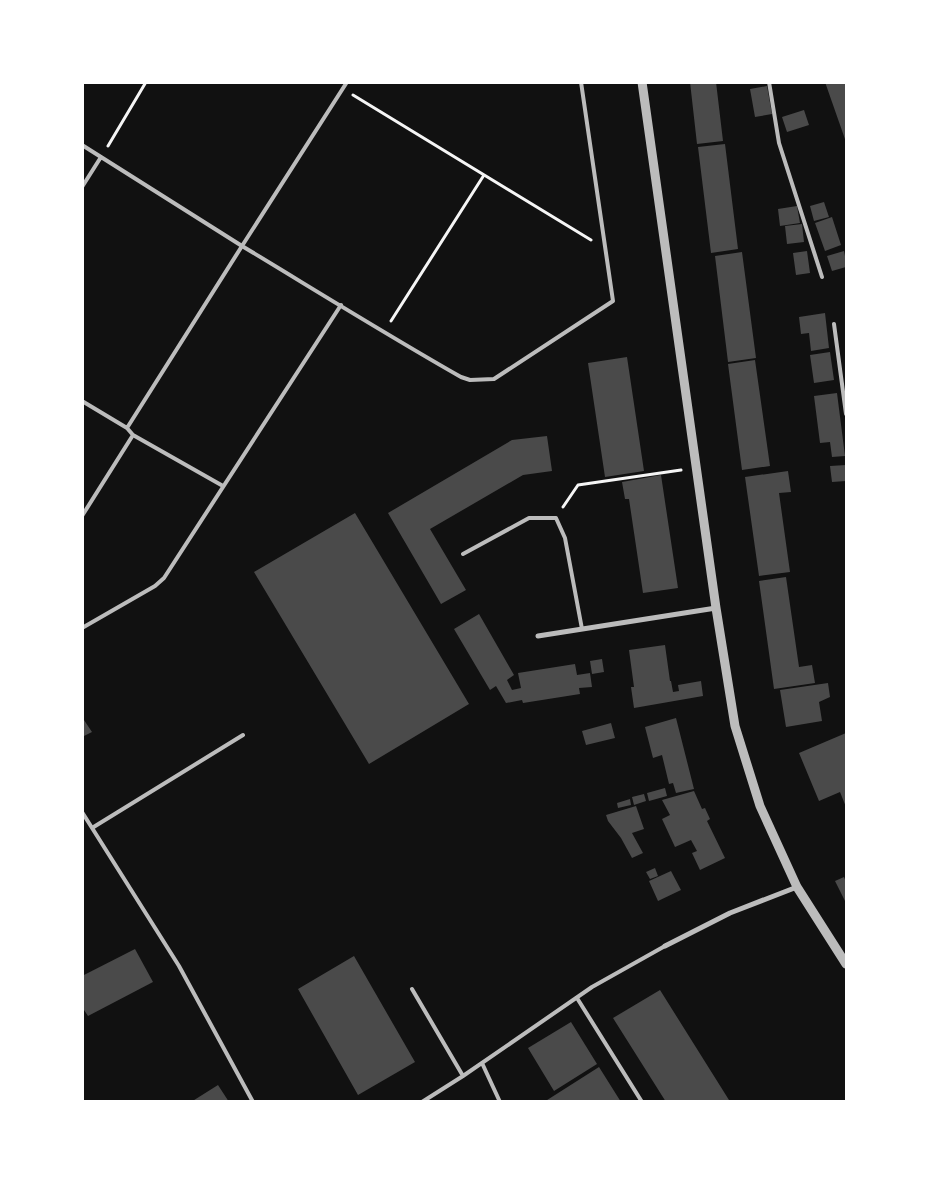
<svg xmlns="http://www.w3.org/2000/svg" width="929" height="1184" viewBox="0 0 929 1184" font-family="Helvetica,sans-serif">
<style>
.building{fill:#4a4a4a}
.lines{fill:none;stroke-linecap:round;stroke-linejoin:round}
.path{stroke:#f5f5f5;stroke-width:3}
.service{stroke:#bcbcbc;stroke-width:4}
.minor{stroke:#bcbcbc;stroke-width:5}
.tertiary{stroke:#bcbcbc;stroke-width:9}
</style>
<rect width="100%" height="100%" fill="#111"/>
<path class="building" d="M690,82H716L723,141L697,144Z
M825,82H846V142Z
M767,86L772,114L755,117L750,89Z
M804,110L809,125L787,132L782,117Z
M725,144L738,249L711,253L698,147Z
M824,202L829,217L814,221L810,206Z
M797,206L800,223L780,226L778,209Z
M832,217L841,245L825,251L815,223Z
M802,224L804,242L787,244L785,226Z
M807,251L810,273L796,275L793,253Z
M844,251L846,261V267L832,271L827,256Z
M742,252L756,358L728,362L715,256Z
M825,313L829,348L811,351L809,333L801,334L799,317Z
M830,352L834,380L814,383L810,355Z
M627,357L644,471L605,477L588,363Z
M755,360L770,466L742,470L728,364Z
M837,393L845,456L832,457L830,442L820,443L814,396Z
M547,436L552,471L523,475L430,529L466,590L441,604L388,513L512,440Z
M846,465V481L832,482L830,466Z
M788,471L791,492L779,493L790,572L759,576L745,477Z
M661,475L678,588L643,593L629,499H625L622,482Z
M355,513L469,704L369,764L254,572Z
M786,577L799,667L812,665L815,683L774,689L759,581Z
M479,614L514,675L507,680L512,690L521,688L518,673L575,664L577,675L590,673L592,687L579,688L580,694L523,703L522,700L506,703L496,686L490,690L454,629Z
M665,645L670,681H671L673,692L679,691L678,685L701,681L703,696L634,708L631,687H634L629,650Z
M602,659L604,672L592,674L590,661Z
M828,683L830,697L819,702L822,721L786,727L780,690Z
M82,717L92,732L82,737Z
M676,718L694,789L676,793L673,783L669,784L662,755L653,758L645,727Z
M611,723L615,738L586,745L582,731Z
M846,733V807L840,792L819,801L799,753Z
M665,788L667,796L649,801L647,793Z
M694,791L702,809L705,808L710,819L707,821L725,858L700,870L692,853L697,851L691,840L675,847L662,819L670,815L662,800Z
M644,794L646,801L634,805L632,797Z
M630,799L631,805L618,808L617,803Z
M636,806L644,829L632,833L643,853L632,858L621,838L608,821L606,815Z
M655,868L658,876L650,879L646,872Z
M671,871L681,890L658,901L649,881Z
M844,877L846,882V903L835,881Z
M135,949L153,982L88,1016L82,1007V976Z
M354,956L415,1062L358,1095L298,989Z
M660,990L729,1100L726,1102H666L613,1018Z
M571,1022L597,1064L554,1091L528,1048Z
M599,1067L621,1102H544Z
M218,1085L229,1102H191Z"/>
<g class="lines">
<path class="path" d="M353,95L591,240
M108,146L146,82
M391,321L484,175
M563,507L578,485L681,470"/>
<path class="service" d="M769,82L779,143L822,277
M82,145L242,246L347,82
M82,187L101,157
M834,324L846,414
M82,401L127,428L133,435L223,486
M127,428L242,246C315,290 387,335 461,377L470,380L494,379L613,301L581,82
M82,516L133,435
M463,554L529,518H556L565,538L582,629
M82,628L155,586L164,578L341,305
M82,812L179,966L253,1102
M92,828L243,735
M412,989L463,1076
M577,998L642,1102
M482,1063L500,1102
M422,1102L463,1076L592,987L665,946"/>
<path class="minor" d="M538,636L716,608
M665,946L730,913L797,887"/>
<path class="tertiary" d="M642,82L716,608L735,726L760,806L797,887L846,964"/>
</g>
<rect width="929" height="1184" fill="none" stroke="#ffffff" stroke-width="168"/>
</svg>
